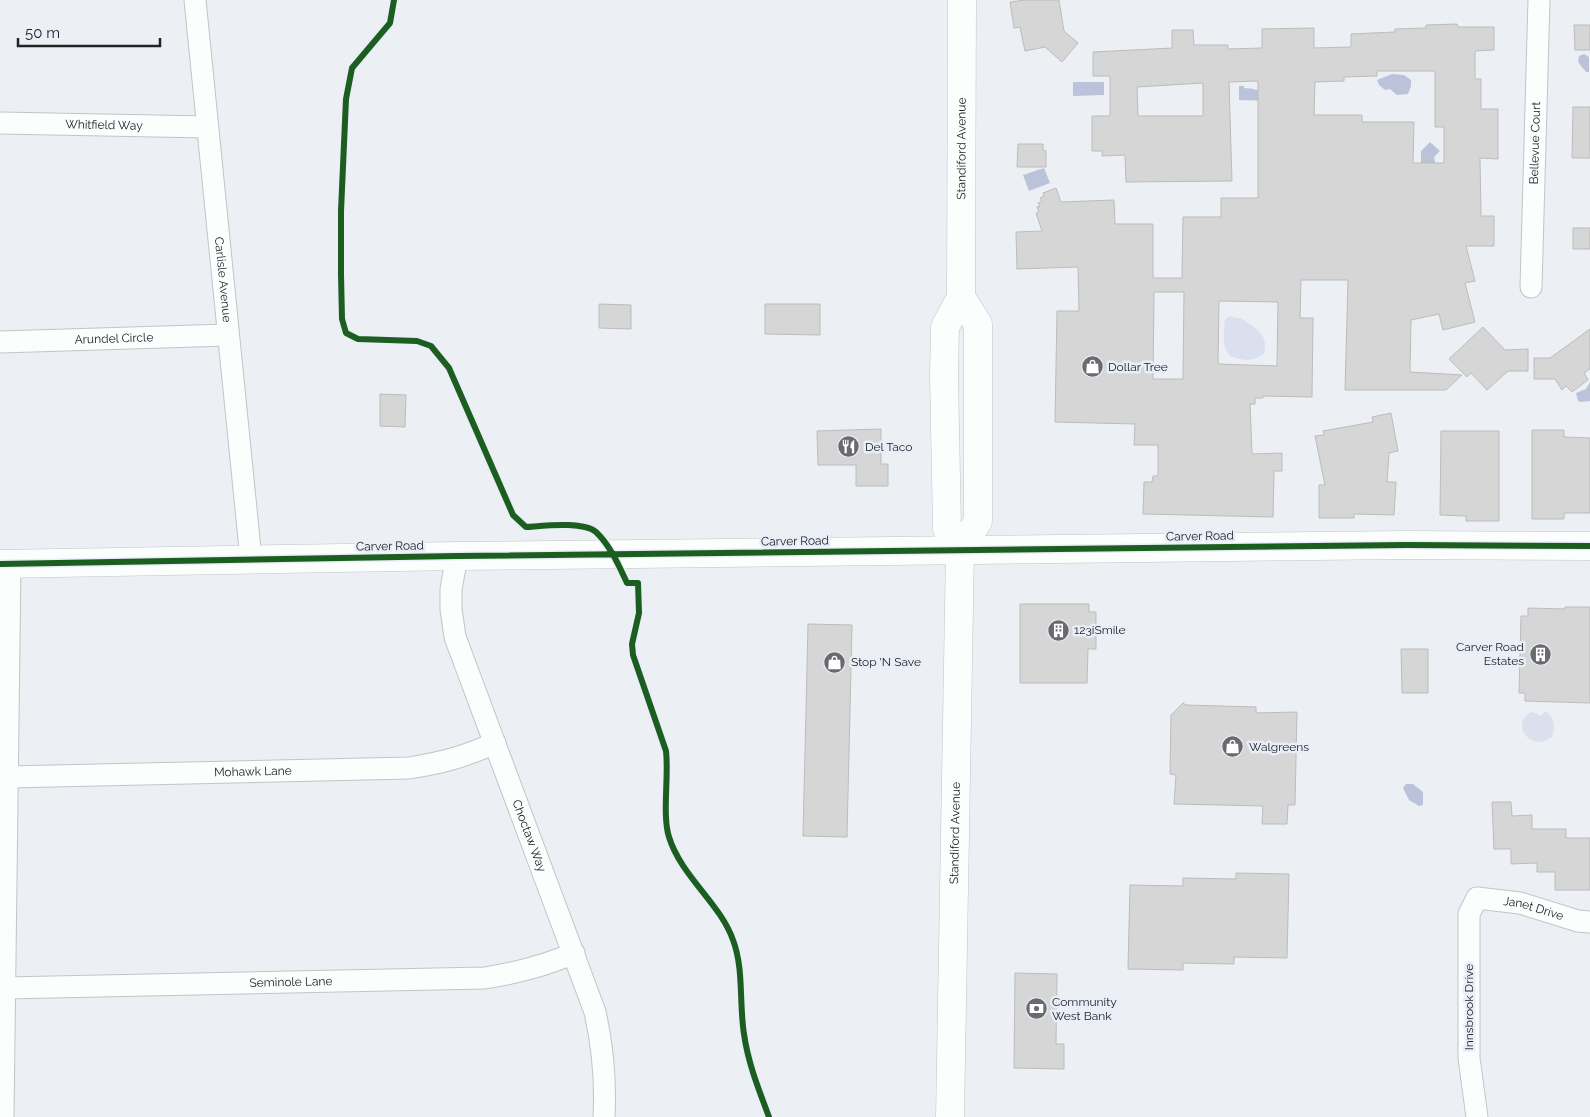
<svg xmlns="http://www.w3.org/2000/svg" width="1590" height="1117" viewBox="0 0 1590 1117" font-family="Raleway,sans-serif">
<style>
.green{fill:#dae0ee}
.water{fill:#bac3d9}
.building{fill:#d6d6d6;stroke:#bcbcbc;fill-rule:evenodd}
.lines{fill:none;stroke-linecap:round;stroke-linejoin:round}
.street-casing{stroke:#c2c4c8;stroke-width:23}
.secondary-casing{stroke:#c2c4c8;stroke-width:29}
.street{stroke:#fcfdfd;stroke-width:21}
.secondary{stroke:#fcfdfd;stroke-width:28}
.cycleway-casing{stroke:#e9eef8;stroke-width:9}
.cycleway{stroke:#1b5e20;stroke-width:6}
.labels{text-anchor:middle;dominant-baseline:central;stroke-width:5;stroke-linejoin:round;paint-order:stroke}
.street-label{font-size:12px;fill:#212326;stroke:#e9eef8}
.poi-label{font-size:12px;fill:#212326;stroke:#e9eef8;text-anchor:start}
</style>
<rect width="100%" height="100%" fill="#eceff4"/>
<path class="green" d="M1230,316L1236,318H1241C1255,329 1269,332 1264,354C1252,362 1243,361 1230,356C1221,344 1224,334 1225,320Z
M1545,711C1555,717 1555,727 1552,737C1530,754 1509,722 1532,712L1541,716Z"/>
<path class="water" d="M1584,54L1589,57V72H1586L1578,62L1579,56Z
M1392,74L1404,75L1411,80V86L1408,94L1397,95L1390,89L1385,90L1379,85L1377,80Z
M1073,82H1104V95L1073,96Z
M1239,86H1244V88L1254,89L1255,90H1269V101L1239,100Z
M1430,142L1440,151L1434,157L1436,166L1421,170V151Z
M1044,168L1050,183L1029,191L1023,175Z
M1590,382V401L1581,402L1578,401L1576,393L1586,389Z
M1406,784H1413L1423,792V805L1419,806L1409,800L1403,788Z"/>
<path class="building" d="M1025,0H1059L1064,31L1078,43L1062,62L1045,47L1025,51L1020,27L1014,28L1010,2Z
M1457,24L1458,27H1494V50L1475,51V79H1481V109H1498V159L1480,158L1481,216H1494V246H1466L1475,281L1465,283L1475,322L1443,330L1439,314L1411,320L1410,372L1462,375L1446,390H1345L1348,280H1301L1300,318H1313L1312,397L1263,396V398H1255V404H1250L1252,454L1282,453V471H1274L1273,517L1143,514L1144,482H1152L1153,476H1158V445H1134L1135,424L1055,422L1057,311H1079L1078,267L1017,269L1016,232L1042,231L1036,213L1039,212L1037,207L1040,206L1038,203L1042,201L1040,198L1044,196L1043,193L1056,188L1061,202L1114,200L1115,224H1153V278H1182L1183,217H1221V198H1258V81L1229,82L1232,181L1126,182L1125,155L1102,156V151H1092V116H1110V76H1093V52L1172,48V30H1193L1194,45H1228V49L1262,48V29L1314,28V48L1351,47V34L1395,32V29L1426,28V25ZM1377,71H1435V127H1444V163H1413L1414,122H1362V115H1314L1315,82L1344,81V77L1377,76ZM1203,83V116H1138L1137,87ZM1154,292H1184L1183,379H1153ZM1219,301L1278,302L1277,366L1218,364Z
M1574,25H1590V50H1575Z
M1573,107H1590V158H1572Z
M1018,144H1043V150L1046,151V167H1017Z
M1573,228H1590V249H1573Z
M599,304L631,305V329L599,328Z
M765,304H820V335L765,334Z
M1483,327L1505,350L1528,349V371H1508L1487,390L1471,373L1467,377L1449,359Z
M1590,329V369L1584,373L1588,380L1572,392L1566,386L1562,390L1555,379H1534V358H1550Z
M380,394L406,395L405,427L380,426Z
M1391,413L1398,451L1389,453L1387,482H1396L1394,515L1354,514V518H1319V485H1325L1315,436L1324,435L1323,431L1373,422L1372,417Z
M881,429V464H888V486H856V465H818L817,431Z
M1532,430H1564V437L1590,438V513H1564V519H1532Z
M1441,431H1499V521H1466V516L1440,515Z
M1020,604H1089V612H1096V649H1088L1087,683H1020Z
M1565,607H1590V703L1525,701V693H1519L1521,616H1528V608L1565,609Z
M808,624L852,625L847,837L803,836Z
M1401,649H1428V693H1402Z
M1183,703L1186,705L1256,707V713L1297,712L1295,805H1288L1287,824H1262L1263,806L1174,804L1176,775L1170,774L1171,715Z
M1492,802H1511L1512,816L1532,815V829H1566V838H1590V890H1555V872H1537V863L1511,864V849H1494Z
M1236,873L1289,874L1287,958L1234,957V964L1183,963V970L1128,969L1130,885L1183,886V878L1236,879Z
M1015,973L1057,974L1056,1044H1064V1069L1014,1068Z"/>
<g class="lines">
<defs>
<g id="street">
<path id="s1" d="M195,0L251,559"/>
<path id="s2" d="M0,123L207,127"/>
<path id="s3" d="M1531,287L1539,0"/>
<path id="s4" d="M0,342L228,335"/>
<path id="s5" d="M457,556L451,589V609L455,637L595,1012C603,1048 606,1080 604,1117"/>
<path id="s6" d="M8,777L409,768C441,763 464,757 495,743"/>
<path id="s7" d="M5,988L485,978C516,973 545,966 574,953"/>
<path d="M3,1117L10,563"/>
<path id="s8" d="M1477,1117L1469,1058V914L1477,898L1520,903L1578,921L1590,922"/>
</g>
<g id="secondary">
<path id="s9" d="M960,551L947,529L944,374L945,327L961,297L962,0"/>
<path d="M0,564L457,556L1406,545L1590,546"/>
<path id="s10" d="M950,1117L960,551L978,521V324L961,297"/>
</g>
</defs>
<use href="#street" class="street-casing"/>
<use href="#secondary" class="secondary-casing"/>
<use href="#street" class="street"/>
<use href="#secondary" class="secondary"/>
<defs>
<path id="cycleway" d="M394,0L390,23L352,68L346,99L341,211V275L342,319L346,333L358,339L417,341L431,346L449,368L513,515L526,527C543,526 583,521 596,532C610,545 619,566 627,583H638L639,613L632,644L633,655L666,751C669,776 662,815 669,837C681,876 720,903 733,940C744,969 739,1003 744,1034C748,1063 759,1090 769,1117
M0,564L457,556L1406,545L1590,546"/>
</defs>
<use href="#cycleway" class="cycleway-casing"/>
<use href="#cycleway" class="cycleway"/>
</g>
<defs>
<symbol id="shop-disc" viewBox="-11 -11 22 22"><circle r="9.5" fill="#686a6e" stroke="#e9eef8"/><path d="M-5-2.5h2.3a2.7 3.5 0 0 1 5.4 0H5L5.5 6h-11ZM-1.5-2.5h3a1.5 2.3 0 0 0-3 0Z" fill="#fff"/></symbol>
<symbol id="restaurant-disc" viewBox="-11 -11 22 22"><circle r="9.5" fill="#686a6e" stroke="#e9eef8"/><path d="M-5-6h1v4h1v-4h1v4h1v-4h1v5L-1.5 .5V6h-2V.5L-5-1ZM5-6V6H3V1.5H1.5Q1.5-4 5-6Z" fill="#fff"/></symbol>
<symbol id="building-disc" viewBox="-11 -11 22 22"><circle r="9.5" fill="#686a6e" stroke="#e9eef8"/><path d="M-4-6H4V6H1V3H-1V6H-4ZM-2.5-4.3h1.7v1.8h-1.7ZM.8-4.3h1.7v1.8H.8ZM-2.5-1h1.7V.8h-1.7ZM.8-1h1.7V.8H.8Z" fill="#fff"/></symbol>
<symbol id="bank-disc" viewBox="-11 -11 22 22"><circle r="9.5" fill="#686a6e" stroke="#e9eef8"/><path d="M-6-4H6V4H-6ZM0-2.3a2.3 2.3 0 1 0 0 4.6a2.3 2.3 0 1 0 0-4.6Z" fill="#fff"/></symbol>
</defs>
<g fill-rule="evenodd">
<use href="#shop-disc" x="1080" y="354" width="25" height="25"/>
<use href="#restaurant-disc" x="836" y="434" width="25" height="25"/>
<use href="#building-disc" x="1046" y="618" width="25" height="25"/>
<use href="#building-disc" x="1528" y="642" width="25" height="25"/>
<use href="#shop-disc" x="822" y="650" width="25" height="25"/>
<use href="#shop-disc" x="1220" y="734" width="25" height="25"/>
<use href="#bank-disc" x="1024" y="996" width="25" height="25"/>
</g>
<g class="labels">
<g class="street-label">
<text stroke="none"><textPath href="#s2" startOffset="104">Whitfield Way</textPath></text>
<text stroke="none"><textPath href="#s3" startOffset="144">Bellevue Court</textPath></text>
<text stroke="none"><textPath href="#s9" startOffset="410">Standiford Avenue</textPath></text>
<text stroke="none"><textPath href="#s1" startOffset="281">Carlisle Avenue</textPath></text>
<text stroke="none"><textPath href="#s4" startOffset="114">Arundel Circle</textPath></text>
<text transform="translate(1200 536) rotate(-1)">Carver Road</text>
<text transform="translate(795 541) rotate(-1)">Carver Road</text>
<text transform="translate(390 546) rotate(-1)">Carver Road</text>
<text stroke="none"><textPath href="#s6" startOffset="245">Mohawk Lane</textPath></text>
<text stroke="none"><textPath href="#s10" startOffset="284">Standiford Avenue</textPath></text>
<text stroke="none"><textPath href="#s5" startOffset="294">Choctaw Way</textPath></text>
<text stroke="none"><textPath href="#s8" startOffset="279">Janet Drive</textPath></text>
<text stroke="none"><textPath href="#s7" startOffset="286">Seminole Lane</textPath></text>
<text transform="translate(1469 1007) rotate(-90)">Innsbrook Drive</text>
</g>
<g class="poi-label">
<text x="1108" y="367">Dollar Tree</text>
<text x="865" y="447">Del Taco</text>
<text x="1074" y="630">123iSmile</text>
<text x="1524" y="647" text-anchor="end">Carver Road<tspan x="1524" dy="14">Estates</tspan></text>
<text x="851" y="662">Stop 'N Save</text>
<text x="1249" y="747">Walgreens</text>
<text x="1052" y="1002">Community<tspan x="1052" dy="14">West Bank</tspan></text>
</g>
</g>
<path d="M18 38v8h142v-8" fill="none" stroke="#212326" stroke-width="2.5"/>
<text x="25" y="38" font-size="15" fill="#212326" stroke="#e9eef8" stroke-width="4" paint-order="stroke">50 m</text>
</svg>
